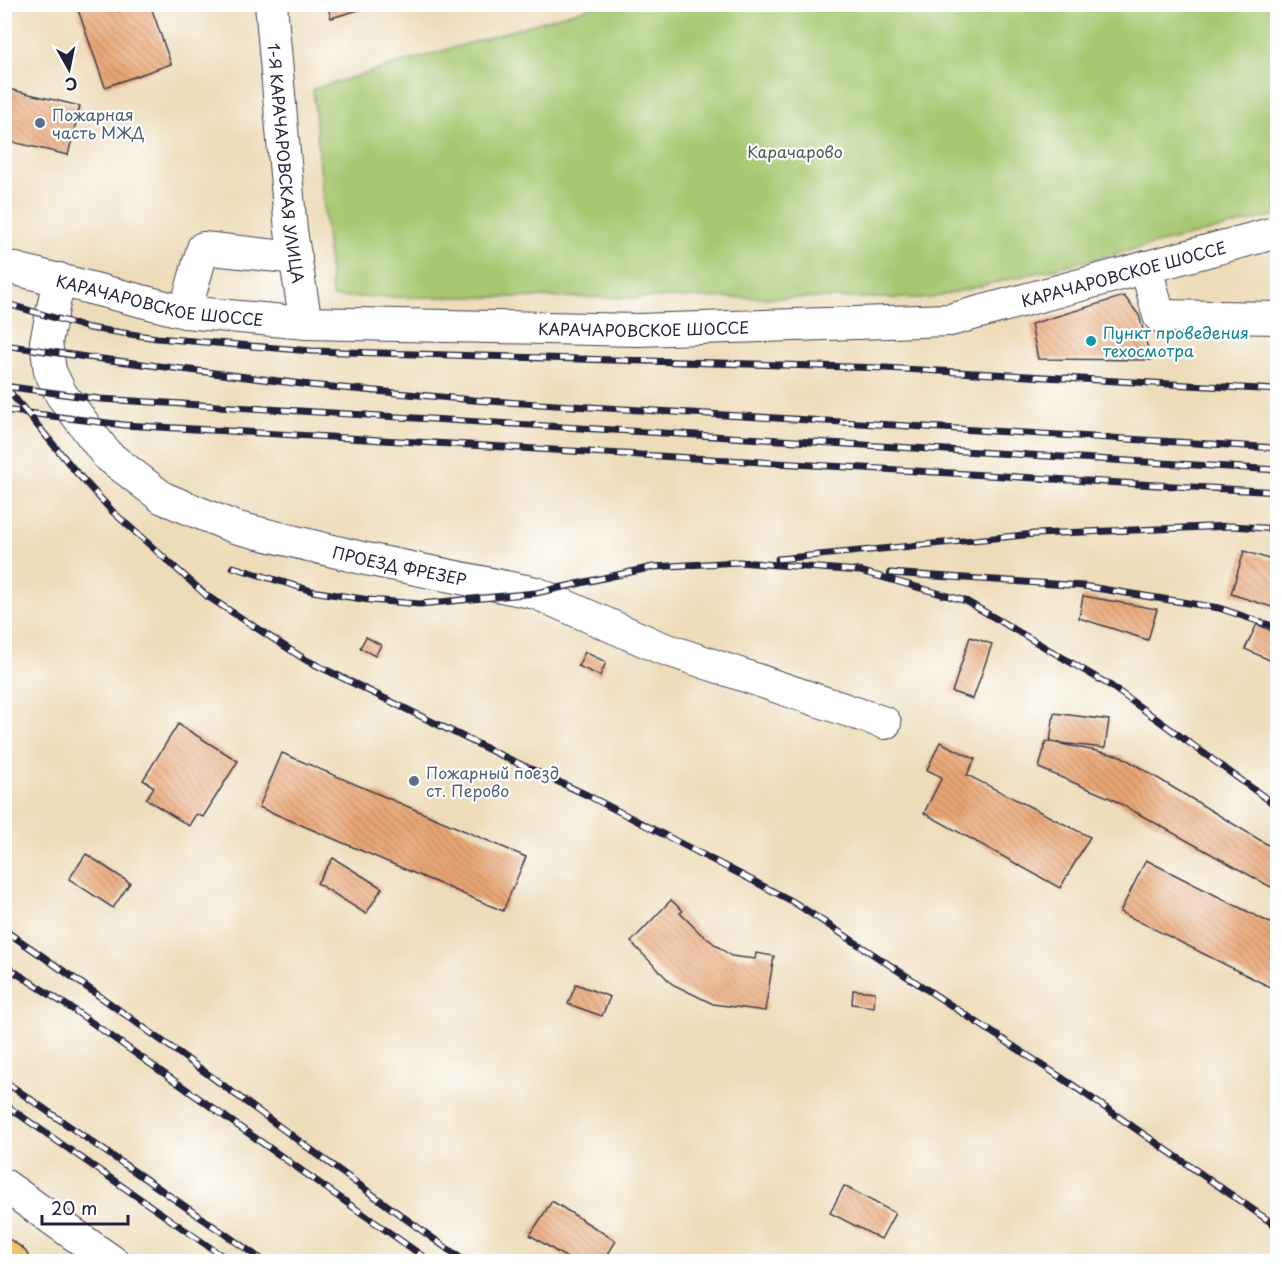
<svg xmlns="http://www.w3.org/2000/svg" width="1282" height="1266" viewBox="0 0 1282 1266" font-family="'Playpen Sans',sans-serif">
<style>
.green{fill:#a6c770;stroke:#647456;stroke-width:1.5}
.building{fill:url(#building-back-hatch)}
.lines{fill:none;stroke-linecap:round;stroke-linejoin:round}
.minor-casing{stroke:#403e4e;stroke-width:34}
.major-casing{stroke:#403e4e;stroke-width:36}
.minor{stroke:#fff;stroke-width:32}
.major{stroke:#f4c16a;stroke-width:33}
.rail-casing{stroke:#22223b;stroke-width:7}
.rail{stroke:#fff;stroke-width:4.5;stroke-dasharray:14;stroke-linecap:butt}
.service-dot{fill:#5c6f8a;stroke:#fff;stroke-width:2}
.culture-dot{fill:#0f9aa8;stroke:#fff;stroke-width:2}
.labels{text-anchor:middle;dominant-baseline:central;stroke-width:4.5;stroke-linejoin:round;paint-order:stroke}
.service-label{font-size:16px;fill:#4e5e75;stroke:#fff;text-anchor:start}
.park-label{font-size:16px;fill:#505c4e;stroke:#fff}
.street-label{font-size:16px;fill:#22223b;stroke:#fff}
.culture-label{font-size:16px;fill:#0d838f;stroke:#fff;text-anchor:start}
</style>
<defs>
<pattern id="building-back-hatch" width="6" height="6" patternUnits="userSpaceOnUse" patternTransform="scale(1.5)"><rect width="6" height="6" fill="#e9a674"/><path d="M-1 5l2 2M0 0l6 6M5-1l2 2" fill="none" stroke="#bc8760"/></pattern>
</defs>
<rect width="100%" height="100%" fill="#fff"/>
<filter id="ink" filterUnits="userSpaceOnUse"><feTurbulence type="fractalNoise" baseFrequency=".0167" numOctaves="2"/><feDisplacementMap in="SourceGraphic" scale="12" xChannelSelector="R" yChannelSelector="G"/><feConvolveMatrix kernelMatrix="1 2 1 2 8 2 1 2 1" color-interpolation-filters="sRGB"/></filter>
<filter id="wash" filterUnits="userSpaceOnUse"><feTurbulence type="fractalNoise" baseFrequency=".008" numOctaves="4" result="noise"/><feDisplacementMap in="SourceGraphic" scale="24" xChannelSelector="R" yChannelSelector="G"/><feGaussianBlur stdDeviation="1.35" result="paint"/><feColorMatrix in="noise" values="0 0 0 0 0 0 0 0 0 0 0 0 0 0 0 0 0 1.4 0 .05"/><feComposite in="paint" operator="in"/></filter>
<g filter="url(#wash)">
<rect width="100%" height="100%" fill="#eddcb9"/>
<path class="green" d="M598,5H1277V215L931,298L332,297L313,89Z"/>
<g id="blocks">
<path class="building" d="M76,4H150L171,64L105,87Z
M327,4H376V5L331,18Z
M4,88L80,106L68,155L4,140Z
M1124,296L1139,315L1151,360L1038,359L1031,324Z
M1244,551L1278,562V609L1231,594Z
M1083,596L1157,609L1148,640L1079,618Z
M1257,624L1278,634V664L1245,649Z
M366,637L381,645L375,656L360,648Z
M970,637L992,644L973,699L952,692Z
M585,652L606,662L600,676L578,666Z
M1054,713L1109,720L1105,748L1050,742Z
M178,724L238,761L203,817L196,814L189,826L146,799L154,787L143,780Z
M1046,741L1121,756L1278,851V891L1110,798L1039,768Z
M940,742L975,759L967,775L1090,837L1060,888L924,813L942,777L927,770Z
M282,753L526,857L503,911L259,807Z
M86,854L130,883L113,908L69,879Z
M333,858L382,888L366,914L317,883Z
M1146,860L1278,927V991L1120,912Z
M671,900L683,911L680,913L701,934L731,956L755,959L756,953L774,956L765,1011L713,1004L672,984L631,942Z
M576,984L610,997L602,1016L568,1004Z
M853,990L875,992L874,1007L852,1004Z
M844,1186L895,1213L881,1239L830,1213Z
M552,1201L616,1241L603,1262H573L530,1235Z"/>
</g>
</g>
<g filter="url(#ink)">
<use href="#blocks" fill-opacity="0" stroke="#403e4e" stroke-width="1.5"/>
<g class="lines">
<defs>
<g id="minor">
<path id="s1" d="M271,4L291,231L306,323"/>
<path id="s2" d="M4,266L185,312L306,323L638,330L950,320L1278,232"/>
<path d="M1146,267L1159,316L1278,318"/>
<path id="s3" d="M59,279L46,342L50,371L61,394L107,455L163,498L234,527L366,559L536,593L659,647L885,723"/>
<path d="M185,312L203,248L296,258"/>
<path d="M4,1185L113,1262"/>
</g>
<path id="major" d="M4,1256L12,1262"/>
</defs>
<use href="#minor" class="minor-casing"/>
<use href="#major" class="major-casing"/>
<use href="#minor" class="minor"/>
<use href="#major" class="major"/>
<defs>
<path id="rail" d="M4,303L89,328L157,338L311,351L885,368L1278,390
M4,345L86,357L310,385L473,400L1278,448
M4,385L76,472L113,512L207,596L306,660L496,753L587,795L792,901L1071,1084L1278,1227
M4,386L100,399L1278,470
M4,410L124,425L1278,492
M778,559L1035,534L1232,526L1278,529
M233,567L312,591L369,600L420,604L536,593L653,567L739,562L860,571L966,601L1111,686L1278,807
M890,573L1083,586L1219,608L1278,628
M4,930C161,1036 311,1152 466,1262
M4,965L74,1010L431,1262
M4,1081L265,1262
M4,1104L231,1262"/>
</defs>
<use href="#rail" class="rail-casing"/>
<use href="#rail" class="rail"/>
</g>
</g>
<g class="service-dot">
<circle cx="40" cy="123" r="6"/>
<circle cx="414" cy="781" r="6"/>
</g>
<circle class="culture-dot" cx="1091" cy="341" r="6"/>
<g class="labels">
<g class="service-label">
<text x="52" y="114">Пожарная<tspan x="52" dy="18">часть МЖД</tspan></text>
<text x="426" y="772">Пожарный поезд<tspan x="426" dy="18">ст. Перово</tspan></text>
</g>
<g class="park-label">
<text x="795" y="151">Карачарово</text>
</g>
<g class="street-label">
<text stroke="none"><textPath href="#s1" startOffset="160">1-Я КАРАЧАРОВСКАЯ УЛИЦА</textPath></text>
<text stroke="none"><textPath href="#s2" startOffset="1132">КАРАЧАРОВСКОЕ ШОССЕ</textPath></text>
<text stroke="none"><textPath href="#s2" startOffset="160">КАРАЧАРОВСКОЕ ШОССЕ</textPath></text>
<text stroke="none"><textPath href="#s2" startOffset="646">КАРАЧАРОВСКОЕ ШОССЕ</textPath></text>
<text stroke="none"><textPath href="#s3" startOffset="513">ПРОЕЗД ФРЕЗЕР</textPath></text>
</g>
<g class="culture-label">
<text x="1103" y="332">Пункт проведения<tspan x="1103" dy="18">техосмотра</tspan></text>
</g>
</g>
<rect width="1282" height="1266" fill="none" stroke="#fff" stroke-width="24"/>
<g transform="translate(69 69) rotate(171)" stroke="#ffffff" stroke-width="4.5" paint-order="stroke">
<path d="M0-4.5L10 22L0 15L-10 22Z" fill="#22223b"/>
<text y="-9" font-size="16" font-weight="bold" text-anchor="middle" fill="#22223b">С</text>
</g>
<path d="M42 1215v9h86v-9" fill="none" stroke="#22223b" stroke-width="3"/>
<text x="51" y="1215" font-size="18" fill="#22223b" stroke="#ffffff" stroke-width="4.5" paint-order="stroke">20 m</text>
</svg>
